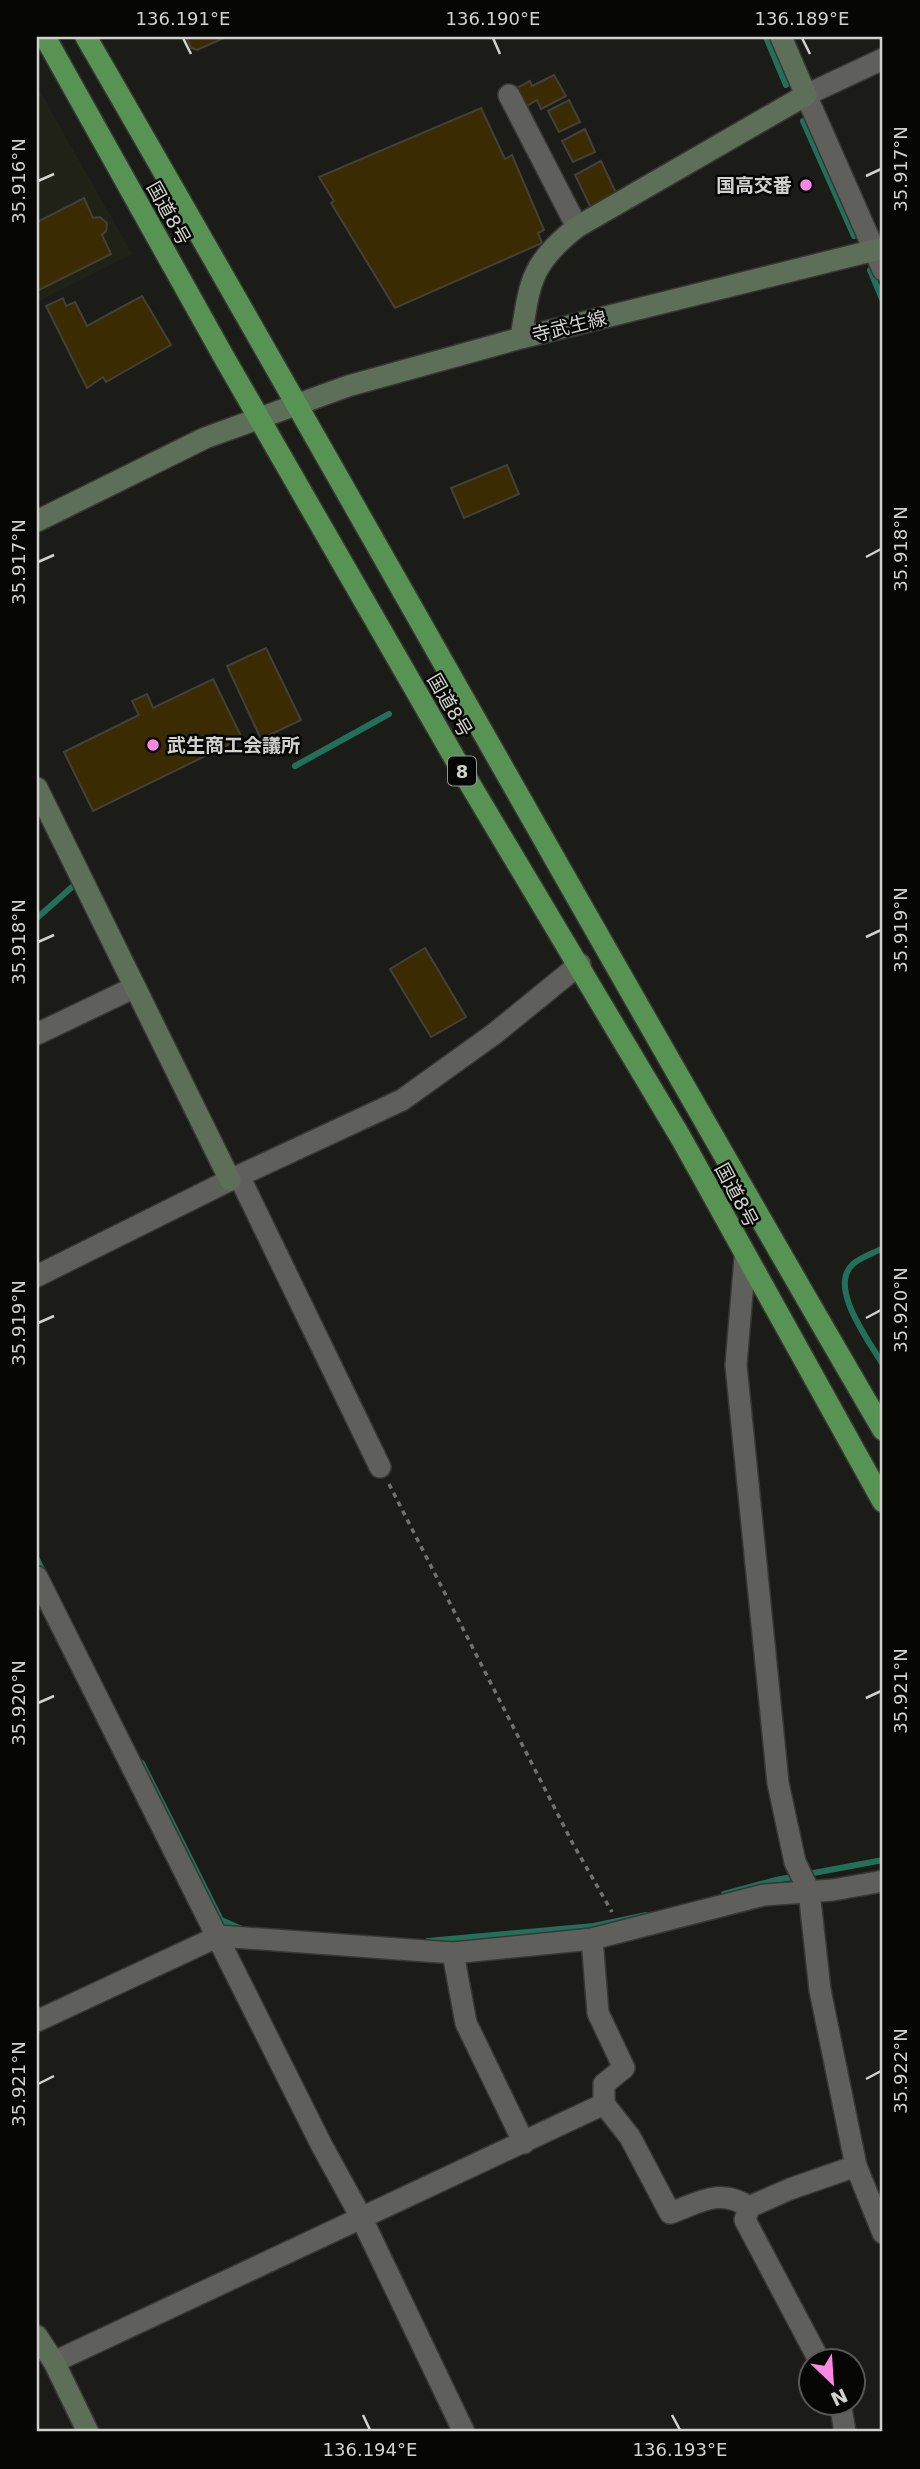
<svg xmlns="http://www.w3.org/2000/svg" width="920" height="2469" viewBox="0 0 920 2469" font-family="'DejaVu Sans','Noto Sans JP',sans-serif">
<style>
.built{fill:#202218}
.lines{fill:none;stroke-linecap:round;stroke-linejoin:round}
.stream{stroke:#22705a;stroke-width:6}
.building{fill:#3b2b00;stroke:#42403b;stroke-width:2}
.street-casing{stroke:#373734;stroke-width:24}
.secondary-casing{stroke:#373734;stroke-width:24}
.highway-casing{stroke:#373734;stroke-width:24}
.path{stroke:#71716e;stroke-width:3.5;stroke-dasharray:5 5;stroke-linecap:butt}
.street{stroke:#5f605b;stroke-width:21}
.secondary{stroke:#5d6f59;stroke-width:21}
.highway{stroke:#579353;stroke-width:21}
.ticks{fill:none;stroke:#d1d1ce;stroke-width:2.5}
.poi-dot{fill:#fc86e4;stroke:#060605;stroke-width:2.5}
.labels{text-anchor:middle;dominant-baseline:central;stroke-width:5;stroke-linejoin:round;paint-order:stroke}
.shield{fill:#060605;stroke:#949492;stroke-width:2}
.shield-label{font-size:18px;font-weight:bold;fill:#d1d1ce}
.poi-label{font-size:19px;font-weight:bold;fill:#d1d1ce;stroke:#060605;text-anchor:end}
.street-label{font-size:19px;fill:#d1d1ce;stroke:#060605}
.neatline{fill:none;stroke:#d1d1ce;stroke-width:2.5}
.ticks-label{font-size:18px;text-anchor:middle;fill:#d1d1ce}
</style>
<rect width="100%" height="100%" fill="#1b1c18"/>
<path class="built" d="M37,86L132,254L37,302Z"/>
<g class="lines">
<path class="stream" d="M766,37L786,85
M803,121L854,236
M870,270L883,301
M295,766L389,714
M37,918L72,887
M883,1248C874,1253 861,1257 853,1264C827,1287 870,1342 883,1365
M37,1559L44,1573
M142,1763L221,1920L242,1929
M724,1894L776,1880L883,1860
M428,1941L594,1926L646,1915"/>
</g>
<path class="building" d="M186,37H226L197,50L191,48Z
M554,75L566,96L541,109L537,100L525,107L515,89L530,81L532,86Z
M569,100L580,122L559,132L548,111Z
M481,108L505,159L512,155L544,230L538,233L542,243L395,308L331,203L334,201L319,177Z
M585,129L595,152L573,162L562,141Z
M601,161L617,195L591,208L575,175Z
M84,198L93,218L100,217L107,223L106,231L102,235L111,254L37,291V222Z
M142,296L171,345L106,382L103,377L87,388L46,306L63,298L66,306L75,302L87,326Z
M507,465L519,494L464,518L451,488Z
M266,648L301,720L261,739L227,666Z
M213,679L242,738L93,811L64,752L139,715L132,701L147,694L153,708Z
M425,948L466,1017L431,1037L390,969Z"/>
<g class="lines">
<defs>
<path id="street" d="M883,59L806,95L883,270
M509,95L577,227
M37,1034L135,987
M239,1176L380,1467
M745,1258L736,1365L778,1783L795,1862L809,1891L820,1990L856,2166L883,2233
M37,1276L230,1180L402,1100L494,1034L580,964
M37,1577L322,2146L361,2217L464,2432
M592,1939L598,2013L624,2068L604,2084V2104L630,2137L670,2213C699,2203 720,2187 749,2207
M453,1953L466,2023L524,2143
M37,2021L219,1936L453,1953L592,1939L764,1895L833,1890L883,1881
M819,2360L745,2220L749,2207L790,2189L856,2166
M54,2362L604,2104
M840,2402L845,2432"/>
<path id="secondary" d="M521,338C530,282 530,264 577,227L806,95L781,37
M37,521L205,438L348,386L521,338L883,248
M37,788L230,1180
M37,2336L54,2362L88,2432"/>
<path id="highway" d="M45,37L225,359L458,764L681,1138L883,1502
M86,37C354,500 613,968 883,1430"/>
</defs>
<use href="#street" class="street-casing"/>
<use href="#secondary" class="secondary-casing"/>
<use href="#highway" class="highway-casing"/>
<path class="path" d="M389,1484L573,1844L612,1912"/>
<use href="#street" class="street"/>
<use href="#secondary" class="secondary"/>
<use href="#highway" class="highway"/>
</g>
<path class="ticks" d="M183,38L191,54M493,38L500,54M802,38L810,54M866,176L881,169M38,181L54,174M866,557L881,549M38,562L54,555M866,937L881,930M38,942L54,935M866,1318L881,1310M38,1323L54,1316M866,1698L881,1691M38,1703L54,1696M866,2079L881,2071M38,2084L54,2076M363,2415L370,2430M672,2415L680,2430"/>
<g class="poi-dot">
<circle cx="806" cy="185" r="7"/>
<circle cx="153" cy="745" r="7"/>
</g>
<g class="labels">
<rect class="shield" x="448" y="756.5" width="28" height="29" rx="5"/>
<g class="shield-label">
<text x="462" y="771">8</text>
</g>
<g class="poi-label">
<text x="792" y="185">国高交番</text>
<text x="167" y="745" text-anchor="start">武生商工会議所</text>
</g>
<g class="street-label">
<text transform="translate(169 213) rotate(61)">国道8号</text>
<text transform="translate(569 326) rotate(-14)">寺武生線</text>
<text transform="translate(450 705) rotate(60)">国道8号</text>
<text transform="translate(737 1195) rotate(62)">国道8号</text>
</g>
</g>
<rect width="920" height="2469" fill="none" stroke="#060605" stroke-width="77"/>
<g transform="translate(832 2382) rotate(155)"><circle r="33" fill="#060605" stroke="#575755" stroke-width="2"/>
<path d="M0-5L12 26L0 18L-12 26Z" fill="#fc86e4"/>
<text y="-10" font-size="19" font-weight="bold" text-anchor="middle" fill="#d1d1ce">N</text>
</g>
<rect x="38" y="38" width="843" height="2392" class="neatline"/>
<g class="ticks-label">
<text x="183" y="25">136.191°E</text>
<text x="493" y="25">136.190°E</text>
<text x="802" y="25">136.189°E</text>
<text transform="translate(901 169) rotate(-90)" y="6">35.917°N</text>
<text transform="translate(19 181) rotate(-90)" y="6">35.916°N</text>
<text transform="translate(901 549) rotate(-90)" y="6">35.918°N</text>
<text transform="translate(19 562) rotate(-90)" y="6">35.917°N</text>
<text transform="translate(901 930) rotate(-90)" y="6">35.919°N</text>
<text transform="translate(19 942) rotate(-90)" y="6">35.918°N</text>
<text transform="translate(901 1310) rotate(-90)" y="6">35.920°N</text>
<text transform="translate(19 1323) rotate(-90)" y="6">35.919°N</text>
<text transform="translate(901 1691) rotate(-90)" y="6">35.921°N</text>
<text transform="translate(19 1703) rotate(-90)" y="6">35.920°N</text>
<text transform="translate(901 2071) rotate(-90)" y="6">35.922°N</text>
<text transform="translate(19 2084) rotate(-90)" y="6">35.921°N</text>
<text x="370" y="2456">136.194°E</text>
<text x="680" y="2456">136.193°E</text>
</g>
</svg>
